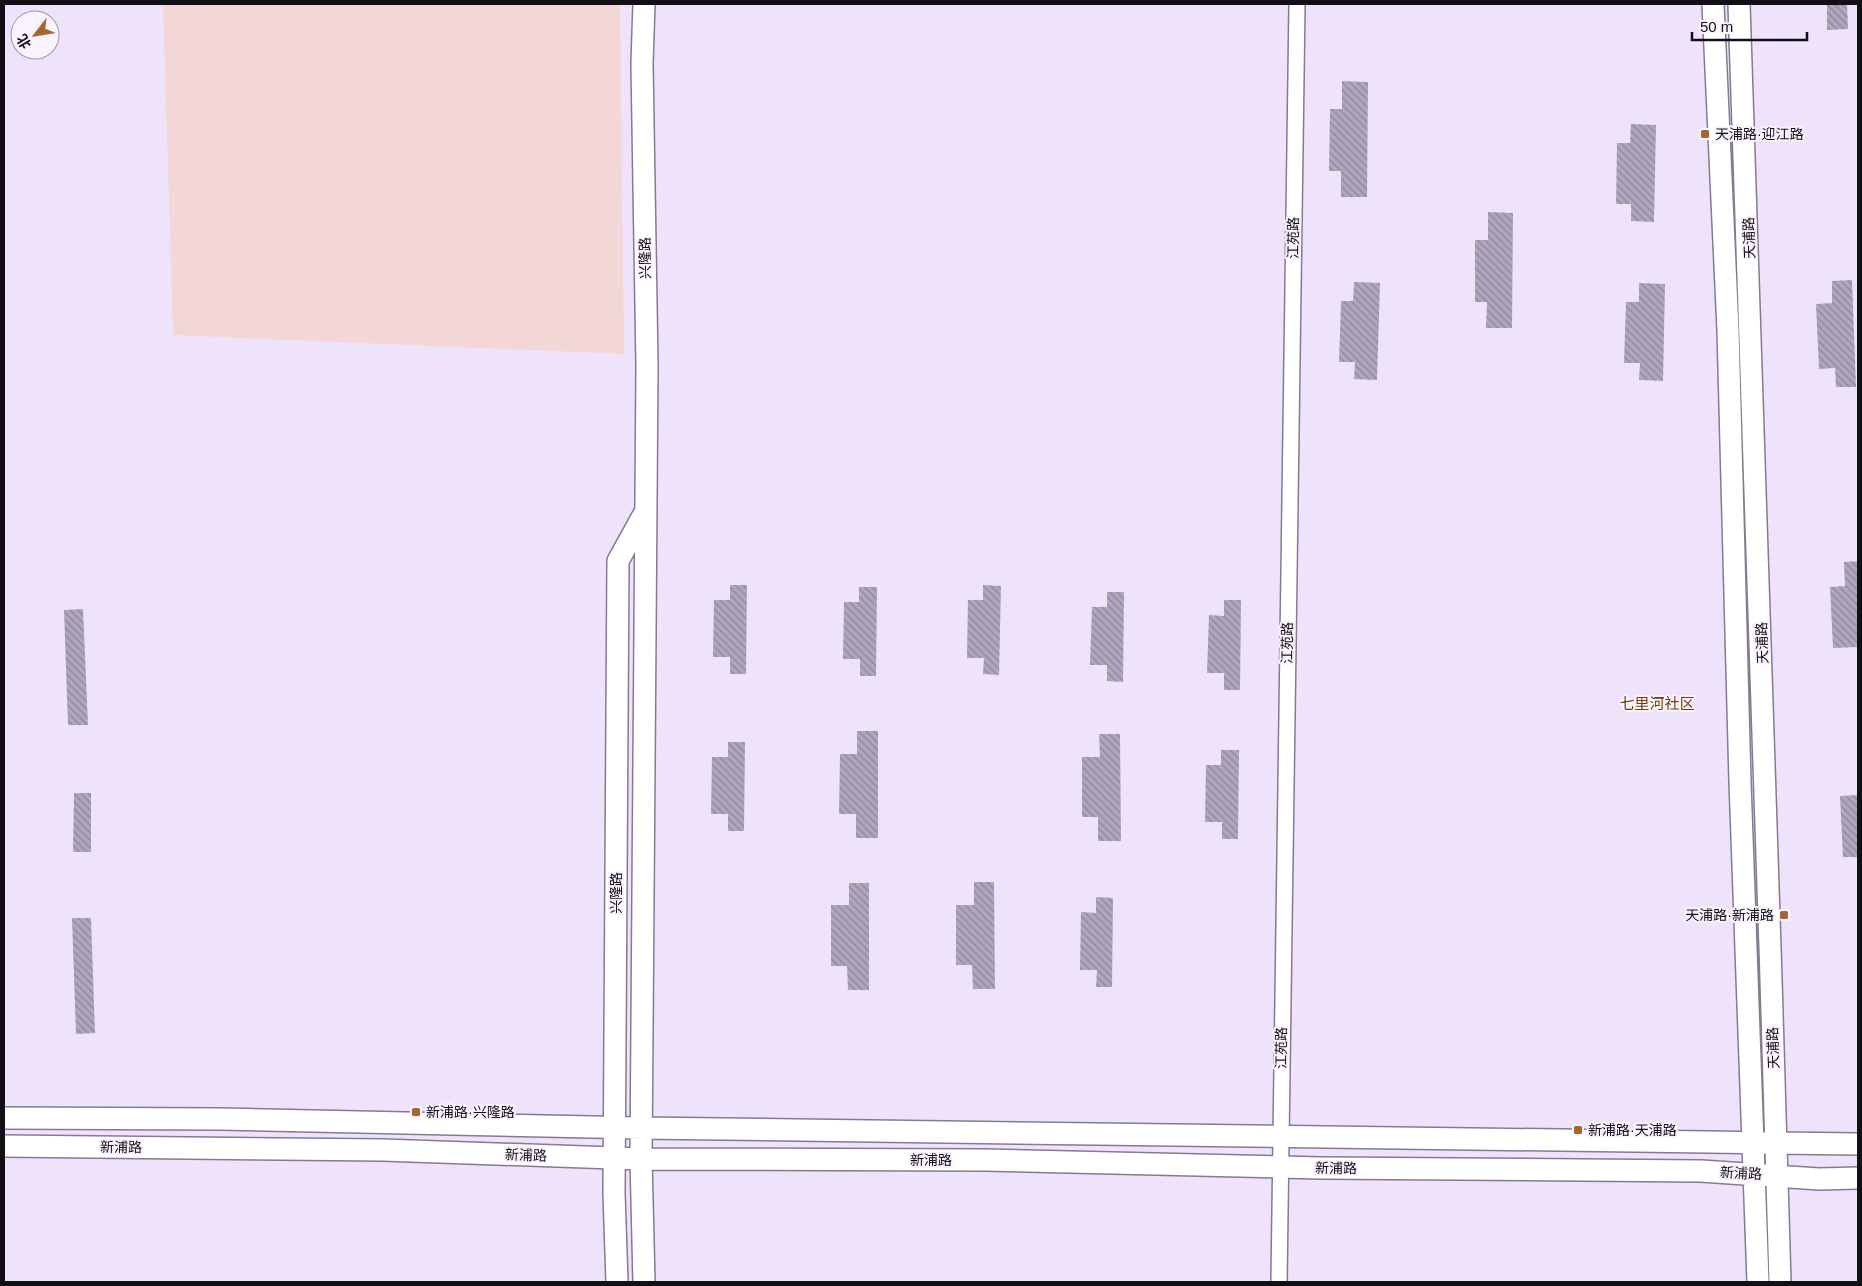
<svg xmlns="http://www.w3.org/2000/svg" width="1862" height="1286" viewBox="0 0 1862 1286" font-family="Arial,'Noto Sans SC',sans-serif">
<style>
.industrial{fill:#f2d7d6}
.building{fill:url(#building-back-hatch)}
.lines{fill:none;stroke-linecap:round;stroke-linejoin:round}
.street-casing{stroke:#857a90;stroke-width:18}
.secondary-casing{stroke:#857a90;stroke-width:24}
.street{stroke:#fff;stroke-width:15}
.secondary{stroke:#fff;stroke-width:21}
.poi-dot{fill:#a76631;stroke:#f8f3fd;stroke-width:2}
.labels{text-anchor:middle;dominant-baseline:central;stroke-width:4;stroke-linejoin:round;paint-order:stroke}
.poi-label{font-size:14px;fill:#130f17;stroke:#f8f3fd;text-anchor:start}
.street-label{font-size:14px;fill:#130f17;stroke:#f8f3fd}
.neighbourhood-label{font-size:15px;fill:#763d06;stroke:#f8f3fd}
</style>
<defs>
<pattern id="building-back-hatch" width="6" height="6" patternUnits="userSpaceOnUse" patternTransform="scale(1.25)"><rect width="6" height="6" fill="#aea7bf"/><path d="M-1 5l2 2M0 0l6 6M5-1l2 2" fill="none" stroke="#8c869a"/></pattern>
</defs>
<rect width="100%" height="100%" fill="#efe3fb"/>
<path class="industrial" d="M163,4H620L624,354L173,335Z"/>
<path class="building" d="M1827,4H1847L1848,29L1827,30Z
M1342,81L1368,82L1367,197H1341V171H1329L1330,109H1342Z
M1631,124L1656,125L1654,222L1631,221V204H1616L1617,143H1630Z
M1488,212L1513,213L1512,328H1486L1487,302H1475V240H1488Z
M1852,280L1856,387H1836L1835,368L1819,369L1816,304L1832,303V281Z
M1354,282L1380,283L1377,380L1354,379L1355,362H1339L1341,301H1353Z
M1639,283L1665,284L1663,381L1639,380L1640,363H1624L1626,302H1639Z
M1858,561V647L1833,648L1830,587L1845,586L1844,562Z
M730,585H747L746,674H730V657H713L714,600H730Z
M983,585L1001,586L999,675L983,674L984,658H967L968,600H983Z
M859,587H877L876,676H860V659H843L844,602H859Z
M1107,592H1124L1123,682L1107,681V665H1090L1092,607H1107Z
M1224,600H1241L1240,690H1224V673H1207L1209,615L1224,616Z
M83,609L88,725H68L64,610Z
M857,731H878V838H856V814H839L840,754H857Z
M1099,734H1120L1121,841H1098V817H1082V757H1100Z
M728,742H745L744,831H728V814H711L712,757H728Z
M1221,750H1239L1238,839H1222V822H1205L1206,765H1221Z
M74,793H91V852H73Z
M1858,795V857H1843L1840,796Z
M974,882H994L995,989H973L972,965H956V905H974Z
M849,883H869V990H848L847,966H831V905H849Z
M1096,897L1113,898L1112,987H1096L1097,970H1080L1081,912L1096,913Z
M72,918H91L95,1033L76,1034Z"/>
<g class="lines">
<defs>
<path id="street" d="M1279,1282L1297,4"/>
<path id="secondary" d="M644,4L642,63L647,366L641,1159L644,1282
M1713,4L1728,330L1740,782L1758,1282
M1739,4C1756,430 1767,856 1780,1282
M4,1118L220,1119L641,1128L1858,1144
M4,1146L383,1150L641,1159L984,1160L1321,1168L1701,1171L1819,1179L1858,1178
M617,1282L614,1193L618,561L644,514"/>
</defs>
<use href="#street" class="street-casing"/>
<use href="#secondary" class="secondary-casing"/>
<use href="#street" class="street"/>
<use href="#secondary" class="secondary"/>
</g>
<g class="poi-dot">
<rect x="1700" y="129" width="10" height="10" rx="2.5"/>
<rect x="1779" y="910" width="10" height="10" rx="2.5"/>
<rect x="411" y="1107" width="10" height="10" rx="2.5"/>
<rect x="1573" y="1125" width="10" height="10" rx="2.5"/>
</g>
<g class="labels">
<g class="poi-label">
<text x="1715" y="134">天浦路·迎江路</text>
<text x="1774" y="915" text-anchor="end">天浦路·新浦路</text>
<text x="426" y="1112">新浦路·兴隆路</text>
<text x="1588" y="1130">新浦路·天浦路</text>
</g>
<g class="street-label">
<text transform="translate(1293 238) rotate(-89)">江苑路</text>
<text transform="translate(1749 238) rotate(-92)">天浦路</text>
<text transform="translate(645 258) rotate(-91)">兴隆路</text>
<text transform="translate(1287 643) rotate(-89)">江苑路</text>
<text transform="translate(1762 643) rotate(-92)">天浦路</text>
<text transform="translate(616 893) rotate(-90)">兴隆路</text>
<text transform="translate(1281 1048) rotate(-89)">江苑路</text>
<text transform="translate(1773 1048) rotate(-92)">天浦路</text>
<text transform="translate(121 1147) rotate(1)">新浦路</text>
<text transform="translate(526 1155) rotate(2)">新浦路</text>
<text x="931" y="1160">新浦路</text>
<text transform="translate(1336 1168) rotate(1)">新浦路</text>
<text transform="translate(1741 1173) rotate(3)">新浦路</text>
</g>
<g class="neighbourhood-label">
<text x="1657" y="703">七里河社区</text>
</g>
</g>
<rect width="1862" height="1286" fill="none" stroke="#130f17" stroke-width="10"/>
<g transform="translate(35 35) rotate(239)"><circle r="24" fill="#f8f3fd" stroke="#9c98a1"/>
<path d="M0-4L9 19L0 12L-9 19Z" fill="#a76631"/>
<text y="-8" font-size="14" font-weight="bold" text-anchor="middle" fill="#130f17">北</text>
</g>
<path d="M1692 32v8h115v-8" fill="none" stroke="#130f17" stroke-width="2.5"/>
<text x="1700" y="32" font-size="15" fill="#130f17" stroke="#f8f3fd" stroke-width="4" paint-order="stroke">50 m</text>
</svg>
